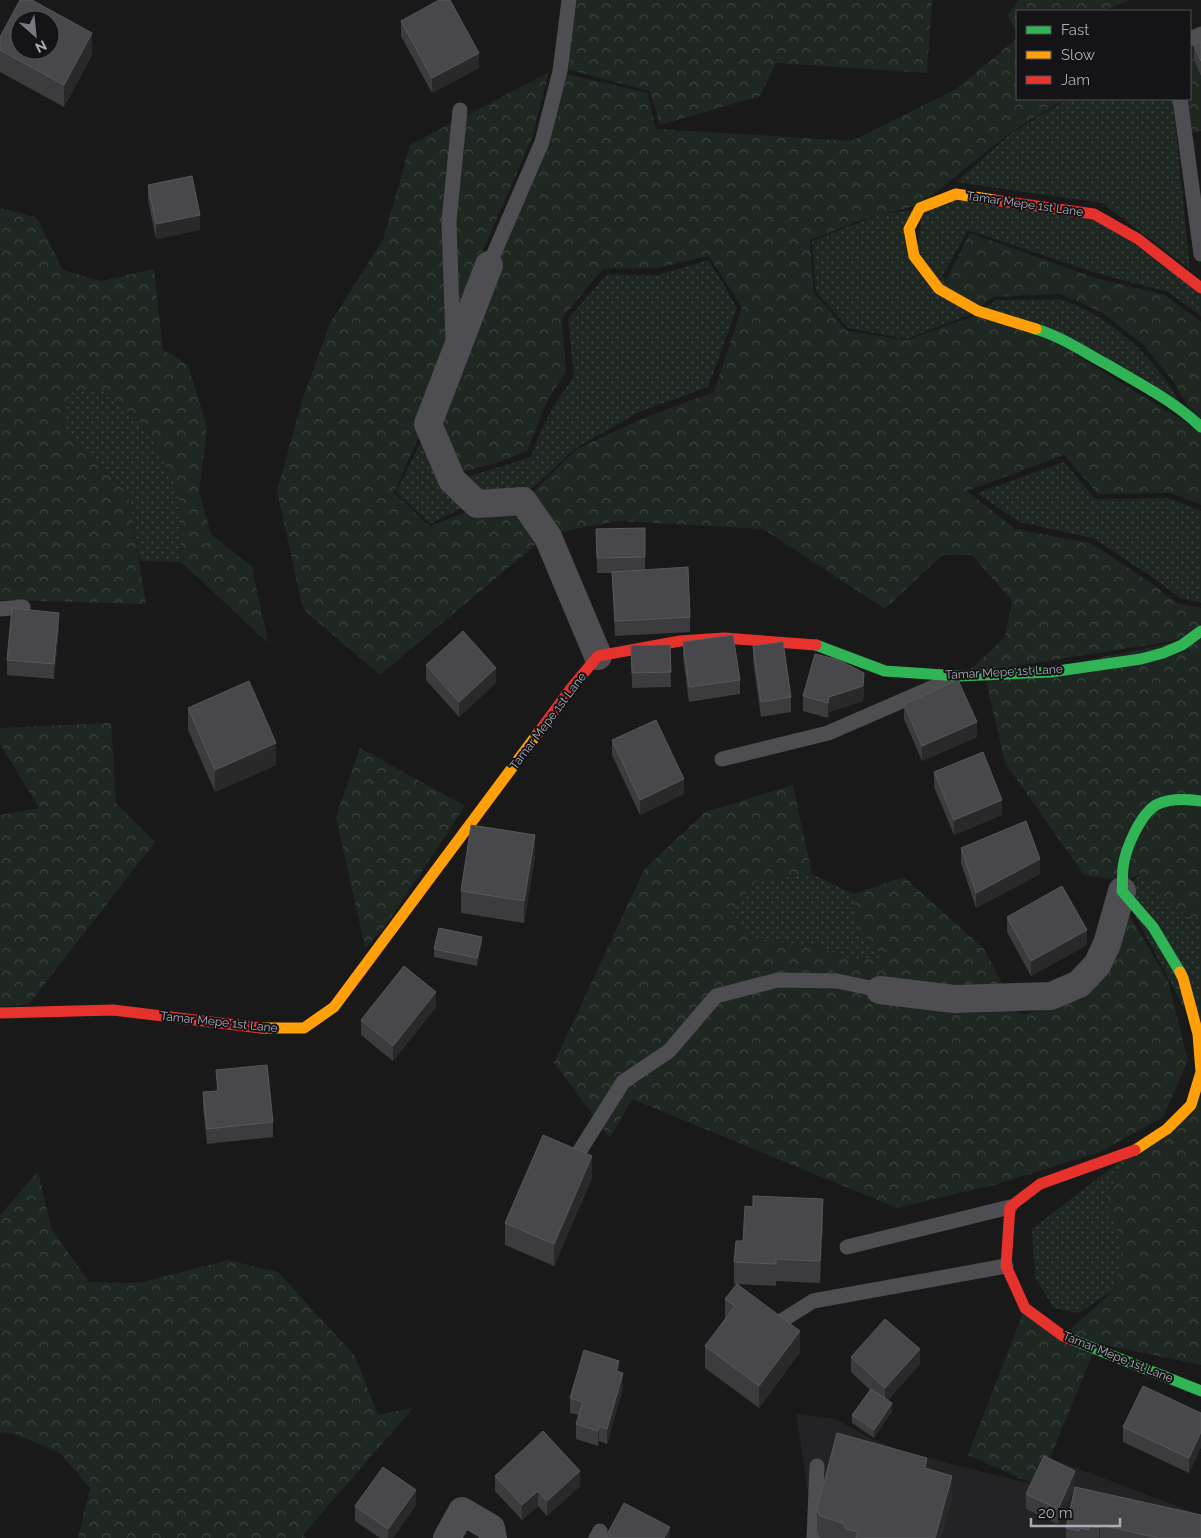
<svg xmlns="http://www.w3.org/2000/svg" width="1201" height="1538" viewBox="0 0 1201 1538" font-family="Raleway,sans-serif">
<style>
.built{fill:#232325}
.grass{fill:url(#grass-dots)}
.forest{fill:url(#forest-crowns)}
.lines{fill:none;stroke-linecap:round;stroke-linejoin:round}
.lane{stroke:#4e4d52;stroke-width:15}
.street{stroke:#4e4d52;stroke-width:28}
.fast{stroke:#30b455;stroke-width:11}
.slow{stroke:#ff9f0a;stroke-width:11}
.jam{stroke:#e5322d;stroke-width:11}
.wall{fill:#3c3c3e}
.shaded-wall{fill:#29292a}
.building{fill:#48484c;stroke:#57585d;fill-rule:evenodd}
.labels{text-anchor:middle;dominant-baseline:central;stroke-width:4;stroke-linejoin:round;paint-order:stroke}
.street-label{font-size:12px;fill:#aaabbb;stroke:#141315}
</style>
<defs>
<pattern id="grass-dots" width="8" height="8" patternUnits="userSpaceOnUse" patternTransform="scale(1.25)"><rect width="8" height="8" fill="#1f2722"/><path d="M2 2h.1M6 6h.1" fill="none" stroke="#3d4440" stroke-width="1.8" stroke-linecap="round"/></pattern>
<pattern id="forest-crowns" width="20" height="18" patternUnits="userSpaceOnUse" patternTransform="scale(1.25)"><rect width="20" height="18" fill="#1f2722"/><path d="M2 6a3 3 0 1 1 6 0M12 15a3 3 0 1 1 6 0" fill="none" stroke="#3d4440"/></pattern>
</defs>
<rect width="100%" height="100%" fill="#191919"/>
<path class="built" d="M796,1414L835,1419L872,1439L901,1451L1036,1485L1050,1458L1201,1515V1538H815Z"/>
<path class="grass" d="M1067,99H1173L1190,269L1102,203L956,182L1013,132Z
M957,197L1093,215L1201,292V316L1168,292L1096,273L968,230L939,282L917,255L922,211Z
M916,210L905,227L972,314L906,339L848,328L816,292L812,241L881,214Z
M709,260L737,308L708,387L639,412L576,448L522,498L478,500L430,524L396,492L426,432L451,482L531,457L540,432L554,405L574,376L568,319L607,274L658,275Z
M1061,299C1074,305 1089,310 1100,318C1134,340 1163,369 1181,406L984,310L996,300Z
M101,389L146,427L178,490L181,562L140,561L128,493L63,431L67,393Z
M1064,462L1095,499L1168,498L1201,511V603L1180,598L1155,579L1093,538L1019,522L977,493Z
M812,874L853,894L859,929L884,958L850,959L820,947L754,938L731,912L756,881Z
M1141,874L1201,929V1097L1198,1034L1122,891Z
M1133,1151L1105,1198L1124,1247L1115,1289L1079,1313L1054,1308L1035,1278L1032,1229Z"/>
<path class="forest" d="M577,0H932L927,73L776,63L760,96L660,125L650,91L566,69Z
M1019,0H1130L1104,11H1017V31L1007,16Z
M1201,37V131L1185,134L1187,99H1190V41Z
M1015,40H1017V99H1065L1012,131L920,205L867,218L810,240L814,293L847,331L906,340L978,315L1051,340L1201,432V505L1171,493L1098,494L1064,455L967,491L1015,529L1091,543L1152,584L1177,603L1201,608V624L1179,640L965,674L1005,637L1012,601L972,555H942L885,609L763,529L617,521L550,534L527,498L577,449L641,419L714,392L742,307L709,256L657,268L603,269L562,318L566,372L547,401L527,451L497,463L455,473L436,423L563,73L647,93L656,129L852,141L956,89Z
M549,72L532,138L479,260L426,420L394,493L430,526L477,508L522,504L545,537L380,675L303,609L277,491L303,398L330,323L383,240L410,145Z
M0,208L36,217L63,270L101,281L154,269L163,350L188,365L207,427L199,492L211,534L252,567L268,643L181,562L178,490L146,427L101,389L67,393L63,431L128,493L146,604L0,600Z
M970,233L1095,278L1165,295L1201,322V420L1190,409L1175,384L1144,345L1101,312L1060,294L994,297L980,307L943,287Z
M1201,637V929L1141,874L1123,881L1084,875L1005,763L986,681Z
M111,723L116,803L155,842L29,1004L0,1007V815L39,808L0,744V728Z
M360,748L465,806L384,928L365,948L336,817Z
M793,785L812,874L756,881L731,912L754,938L820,947L850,959L884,958L859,929L853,894L904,877L984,949L1002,983L1022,1015L1077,998L1111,967L1130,916L1168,981L1188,1060L1163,1117L1100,1152L994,1185L897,1208L632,1099L610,1138L554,1063L644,870L705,812Z
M1201,1097V1365L1067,1337L1095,1348L1050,1458L1036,1485L968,1455L1025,1308L1063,1336L1115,1289L1123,1247L1105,1198L1133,1151Z
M38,1171L51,1228L89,1282L139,1283L228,1260L278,1272L355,1356L378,1415L413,1408L303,1535L306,1538H78L90,1488L60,1453L15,1434L0,1432V1215Z"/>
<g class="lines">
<path class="lane" d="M1190,39L1201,34
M1180,99L1201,254
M489,265L542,142L560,71L569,0
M453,342L449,221L460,110
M0,609L23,607
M722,759L828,733L950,680
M574,1160L623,1082L669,1051L716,996L778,980L837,981L880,990
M847,1247L1010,1207
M775,1325L813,1301L1006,1266
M596,1538L600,1531
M814,1538L817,1466"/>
<path class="street" d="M489,265L428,424L452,480L477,504L523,501L548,537L598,656
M880,990L954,999L1051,996L1079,984L1097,965L1107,944L1122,891
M447,1538L462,1511L491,1528L493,1538"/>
<path class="fast" d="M1036,329C1062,337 1084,352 1108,365C1140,384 1174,401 1201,427
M816,645L885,671L959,676L1051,672L1141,659L1163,653L1182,645L1201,631
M1180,972L1153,927L1122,891C1123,883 1122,875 1123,868C1125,849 1141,812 1158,804C1171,798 1188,799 1201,801
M1073,1340L1201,1391"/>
<path class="slow" d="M994,200L956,194L920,208L909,229L914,256L939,289L978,311L1036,329
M261,1028H304L334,1007L538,733
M1135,1150L1167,1129L1191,1105L1201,1072L1198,1034L1183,978L1180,972"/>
<path class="jam" d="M994,200L1094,214L1138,239L1201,288
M538,733L572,687L598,656L680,641L724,638L816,645
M0,1013L113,1010L261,1028
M1073,1340L1063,1336L1025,1308L1006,1266L1010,1207L1040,1184L1135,1150"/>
</g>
<path class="wall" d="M401,21L479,68L432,93L401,36Z
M0,37L92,55L64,107L0,72Z
M1201,42V76L1194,60V45Z
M148,185L200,230L156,239L148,200Z
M645,528V570L690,617V632L615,636L612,573H597L596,529Z
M59,628L54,679L7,675V660Z
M683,642L740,680V694L689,702L683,657Z
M670,645L671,687L632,688L631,646Z
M753,646L791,697V712L761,717L753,661Z
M426,665L496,683L459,717L426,680Z
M864,688L863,701L829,712L828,718L803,711V696Z
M904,704L977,737L922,761L904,719Z
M188,708L276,765L215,792L188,730Z
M612,740L684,794L640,815L612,755Z
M934,772L1002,815L954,835L934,787Z
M961,848L1040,874L976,908L961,863Z
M535,857L524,923L461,913V891Z
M1007,917L1087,945L1031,976L1007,932Z
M482,944L477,966L434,957V949Z
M436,1007L393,1061L361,1035V1020Z
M216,1070L273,1122V1137L207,1144L203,1107V1092L217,1091Z
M592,1178L554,1266L505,1245V1223Z
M823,1221L820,1283L776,1281V1286L737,1284L800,1352L759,1408L705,1368V1346L725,1319V1299L736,1284H734V1262L743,1241Z
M851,1357L920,1364L888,1400L892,1411L874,1438L852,1423V1415L870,1390L851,1372Z
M619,1372L623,1388L607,1444L599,1441L598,1446L576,1439V1424L579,1415L570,1413V1398Z
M1201,1413V1447L1189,1473L1123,1442V1427Z
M927,1469L952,1498L941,1538H820L817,1531V1509Z
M495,1476L580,1486L547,1516L538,1506L522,1520L495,1491Z
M1075,1486L1058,1524L1026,1509V1494Z
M416,1505L393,1538H380L355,1521V1506Z
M1201,1515V1538H1066V1528Z"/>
<path class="shaded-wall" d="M92,33V55L64,107V85Z
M479,53V68L432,93V78Z
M200,215V230L156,239V224Z
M59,613V628L54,679V664Z
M496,668V683L459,717V702Z
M864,673L863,701L829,712L828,718V703L829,697Z
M977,722V737L922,761V746Z
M276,743V765L215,792V770Z
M684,779V794L640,815V800Z
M1002,800V815L954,835V820Z
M535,835V857L524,923V901Z
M1040,859V874L976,908V893Z
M1087,930V945L1031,976V961Z
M482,937V944L477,966V958Z
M436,992V1007L393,1061V1046Z
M592,1156V1178L554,1266V1244Z
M823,1199V1221L820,1283V1261Z
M800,1331V1352L759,1408V1386Z
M920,1349V1364L885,1403V1388Z
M619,1361V1376L616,1371Z
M623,1373V1388L607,1444V1429Z
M892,1403V1411L874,1438V1430Z
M599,1426V1441L598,1446V1431Z
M1201,1432V1447L1189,1473V1458Z
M927,1458V1480L925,1468Z
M580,1471V1486L547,1516V1501Z
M1075,1471V1486L1058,1524V1509Z
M952,1476V1498L941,1538H935Z
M416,1490V1505L393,1538H388V1529Z
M538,1491V1506L522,1520V1505Z
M1100,1525V1538H1099V1528Z
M670,1527V1538H664Z"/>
<path class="building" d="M20,0H32L92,33L64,85L0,50V37ZM20,20H50V50H20Z
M439,0H450L479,53L432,78L401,21Z
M1201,42V61L1194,45Z
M192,176L200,215L156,224L148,185Z
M645,528V557L597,558L596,529Z
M688,567L690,617L615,621L612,572Z
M12,608L59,613L54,664L7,660Z
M463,631L496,668L459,702L426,665Z
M733,635L740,680L689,687L683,642Z
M783,642L791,697L761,702L753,646Z
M670,645L671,672L632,673L631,646Z
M815,654L839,660L864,673L863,686L829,697L828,703L803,696Z
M958,680L977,722L922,746L904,704Z
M249,681L276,743L215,770L188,708Z
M656,720L684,779L640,800L612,740Z
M983,752L1002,800L954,820L934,772Z
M1026,821L1040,859L976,893L961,848Z
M471,825L535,835L524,901L461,891Z
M1062,886L1087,930L1031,961L1007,917Z
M439,928L482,937L477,958L434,949Z
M404,966L436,992L393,1046L361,1020Z
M267,1065L273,1122L207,1129L203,1092L218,1091L216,1070Z
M543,1135L592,1156L554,1244L505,1223Z
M753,1196L823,1199L820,1261L776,1259V1264L734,1262L736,1241H743L745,1206L753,1207Z
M737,1284L800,1331L759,1386L705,1346L735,1306L725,1299Z
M885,1319L920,1349L885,1388L851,1357Z
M584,1350L619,1361L616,1371L623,1373L607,1429L599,1426L598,1431L576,1424L583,1402L570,1398Z
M1143,1386L1201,1413V1432L1189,1458L1123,1427Z
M871,1389L892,1403L874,1430L852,1415Z
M543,1431L580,1471L547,1501L538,1491L522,1505L495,1476Z
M837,1433L927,1458L925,1468L952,1476L935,1538H856L858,1532L846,1529L843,1523L820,1516L817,1509Z
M1044,1456L1075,1471L1058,1509L1026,1494Z
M383,1467L416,1490L388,1529L355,1506Z
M1075,1487L1201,1515V1538H1159L1100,1525L1099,1528L1089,1526V1530L1080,1528L1079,1531L1066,1528Z
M624,1503L670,1527L664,1538H605Z"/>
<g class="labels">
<g class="street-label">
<text transform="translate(1025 204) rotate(8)">Tamar Mepe 1st Lane</text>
<text transform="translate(1004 672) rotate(-3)">Tamar Mepe 1st Lane</text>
<text transform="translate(548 721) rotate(-53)">Tamar Mepe 1st Lane</text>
<text transform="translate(219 1022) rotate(6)">Tamar Mepe 1st Lane</text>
<text transform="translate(1118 1357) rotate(22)">Tamar Mepe 1st Lane</text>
</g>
</g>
<rect x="1016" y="10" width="175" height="90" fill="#141315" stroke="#505057"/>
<rect x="1026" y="26" width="25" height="8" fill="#30b455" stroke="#505057"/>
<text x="1061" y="35" font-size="15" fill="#aaabbb">Fast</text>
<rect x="1026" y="51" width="25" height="8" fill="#ff9f0a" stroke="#505057"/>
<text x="1061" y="60" font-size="15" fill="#aaabbb">Slow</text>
<rect x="1026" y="76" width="25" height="8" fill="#e5322d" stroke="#505057"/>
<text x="1061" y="85" font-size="15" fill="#aaabbb">Jam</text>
<g transform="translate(35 35) rotate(153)"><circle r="24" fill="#141315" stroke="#505057"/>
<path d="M0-4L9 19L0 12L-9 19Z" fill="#777882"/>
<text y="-8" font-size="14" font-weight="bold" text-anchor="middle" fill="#aaabbb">N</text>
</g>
<path d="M1031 1518v8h89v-8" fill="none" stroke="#aaabbb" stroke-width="2.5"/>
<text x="1038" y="1518" font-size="15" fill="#aaabbb" stroke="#141315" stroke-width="4" paint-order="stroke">20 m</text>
</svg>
